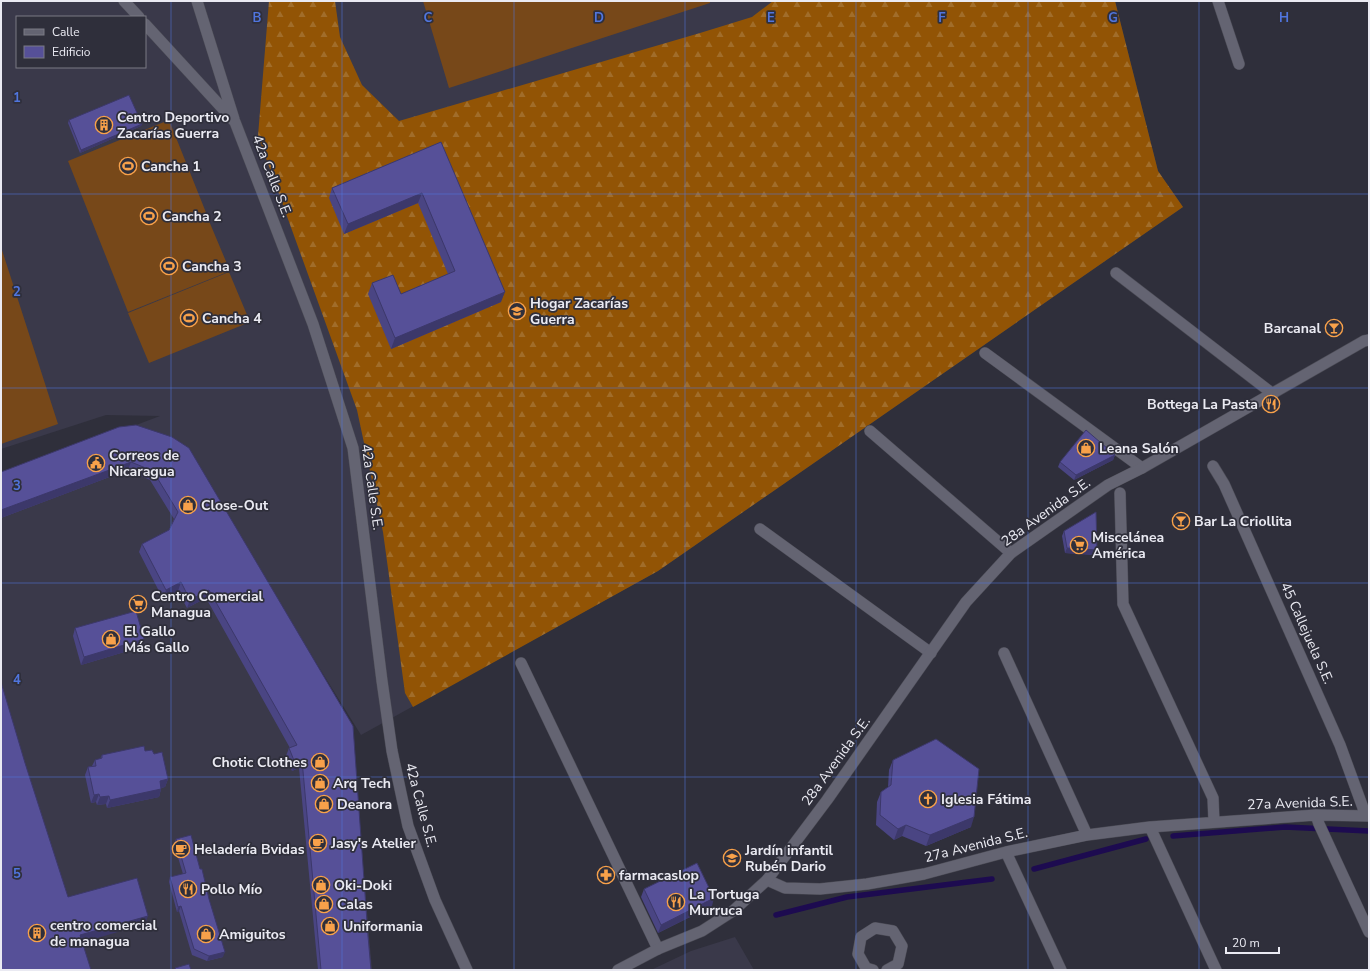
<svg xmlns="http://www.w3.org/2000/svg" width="1370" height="971" viewBox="0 0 1370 971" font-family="'Nunito Sans',sans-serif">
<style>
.built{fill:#3a394a;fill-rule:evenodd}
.forest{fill:url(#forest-firs)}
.garden{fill:#774819}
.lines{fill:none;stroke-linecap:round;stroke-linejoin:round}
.stream{stroke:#1d0b50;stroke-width:5.5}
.minor-casing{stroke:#4a4a54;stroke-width:12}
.tertiary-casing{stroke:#4a4a54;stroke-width:12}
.minor{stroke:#646472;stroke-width:11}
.tertiary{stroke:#646472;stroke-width:11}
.wall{fill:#4a4583}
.shaded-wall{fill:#3c386a}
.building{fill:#565098;stroke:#3c386a}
.grid{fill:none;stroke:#5075de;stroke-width:1;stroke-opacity:0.55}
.labels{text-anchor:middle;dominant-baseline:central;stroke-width:3.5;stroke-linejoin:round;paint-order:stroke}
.poi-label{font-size:14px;font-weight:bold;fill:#eaeaf2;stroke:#2f2f3b;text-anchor:start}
.street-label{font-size:14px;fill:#eaeaf2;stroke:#2f2f3b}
.grid-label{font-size:13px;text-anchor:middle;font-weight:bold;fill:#5075de;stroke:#2f2f3b;stroke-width:3.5;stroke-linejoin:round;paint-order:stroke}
</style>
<defs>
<pattern id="forest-firs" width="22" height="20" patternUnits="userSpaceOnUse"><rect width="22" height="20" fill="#925405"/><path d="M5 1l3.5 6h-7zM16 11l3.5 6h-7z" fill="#a16d2a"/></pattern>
</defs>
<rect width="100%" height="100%" fill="#2f2f3b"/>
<path class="built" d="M1,1H1115L1158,171L1183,207L658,571L361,735L203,481L352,733L372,970H1V476L160,416L106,415L1,449ZM17,17H145V67H17Z
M735,937L754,970H651L691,951Z"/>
<path class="forest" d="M269,1H335L340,37L362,85L399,121L700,33L752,17L773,1H1115L1158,171L1183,207L658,571L413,707L405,693L383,532L357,410L258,136Z"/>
<path class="garden" d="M423,1H710V3L449,88Z
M169,120L209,220L206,222L209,221L230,271L128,312L68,161Z
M1,247L58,424L1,444Z
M229,272L250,322L149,363L128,313Z"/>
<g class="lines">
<path class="stream" d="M1173,836L1285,827L1369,831
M1034,869L1146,839
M776,915L847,897L992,879"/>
<defs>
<path id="minor" d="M124,1L139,17
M197,1L234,119
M1218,1L1239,64
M145,24L235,122L313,324L353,448L382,681L392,751L408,826L435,900L467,970
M1116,273L1273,394
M985,353L1142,468
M870,431L1011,553
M1213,466L1224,484L1340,745L1366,816
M1120,493L1123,604L1213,798L1214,822
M760,529L931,653
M1004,653L1087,835
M521,663L658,949
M1316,815L1319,824L1369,932
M1150,827L1216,970
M1006,852L1061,970
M767,880L785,888L820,889L867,884L924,874L1006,852L1087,835L1150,827L1316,815L1369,816
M873,970L866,968L858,954L861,937L875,928L893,931L902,946L898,964L887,970"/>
<path id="tertiary" d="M618,970L658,949L702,931L733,911L767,880L827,800L966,602L1011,553L1108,485L1142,468L1364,341L1369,340"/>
</defs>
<use href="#minor" class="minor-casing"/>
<use href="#tertiary" class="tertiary-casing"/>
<use href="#minor" class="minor"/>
<use href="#tertiary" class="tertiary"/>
</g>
<path class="wall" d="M69,120L142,124L141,126L80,153L68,123Z
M441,142L501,302L391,349L368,294L372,283L401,294L448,274L418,203L344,234L329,198L332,188Z
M189,448L368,936L371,970H318L299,768L292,771L286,756L289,748H290L206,598L187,608L178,591L163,599L139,552L142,544L169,530L174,519L150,480L128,470L1,518V472Z
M1115,455L1113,460L1074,480L1058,467L1060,462Z
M1064,531L1097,550L1095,555L1065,553L1062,536Z
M75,628L144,639L141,647L81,665L73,636Z
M145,751L154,754L168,779L165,787L161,788V789L159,797L107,808L106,804L97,805L96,802L91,803L85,775L88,767L92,766L95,760L100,759L102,755Z
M893,760L971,827L926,846L902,836L894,840L876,825L877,802L881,792L888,787L889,770Z
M176,839L223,957L207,961L192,955L179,911L177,912L169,882L170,877L183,874L174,844Z
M644,889L712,906L658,933L641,897Z"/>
<path class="shaded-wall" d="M142,124L141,126L80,153L81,150Z
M422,193L418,203L344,234L348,224Z
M505,292L501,302L391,349L395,338Z
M1115,455L1113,460L1074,480L1076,475Z
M131,462L128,470L1,518V510Z
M1067,548L1097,550L1095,555L1065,553Z
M181,582L178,591L163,599L166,590Z
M209,590L206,598L187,608L190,600Z
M144,639L141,647L81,665L84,657Z
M302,760L299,768L292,771L295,763Z
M168,779L165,787L157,789L160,781Z
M161,789L159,797L107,808L110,800Z
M99,794L96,802L91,803L94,795Z
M109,796L106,804L97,805L100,797Z
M974,817L971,827L926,846L930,835Z
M906,825L902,836L894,840L898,829Z
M714,898L712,906L658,933L661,925Z
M181,906L179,911L177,912L178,907Z
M148,916L145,924L77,944L80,935Z
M225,952L223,957L207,961L209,956Z"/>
<path class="building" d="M129,95L142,124L81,150L69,120Z
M441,142L505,292L395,338L372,283L393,275L401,294L455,271L422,193L348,224L332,188Z
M136,425L172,437L189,448L353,726L368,936L371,970H321L302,760L295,763L289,748L297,745L209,590L190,600L181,582L166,590L142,544L169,530L178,512L153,471L131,462L1,510V472L119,427Z
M1086,430L1115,455L1076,475L1060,462Z
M1096,512L1097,550L1067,548L1064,531Z
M136,611L144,639L84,657L75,628Z
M1,682L25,763L68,897L137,878L148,916L80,935L91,970H1Z
M936,739L979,769L974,817L930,835L906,825L898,829L880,815L881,792L891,785L893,760Z
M144,746L145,751L152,750L154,754L162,752L168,779L160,781L161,789L110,800L109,796L100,797L99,794L94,795L88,767L96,766L95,760L102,758V755Z
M191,835L200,869H202L209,899L225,952L209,956L194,949L181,906L178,907L170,877L186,873L176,839Z
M697,863L714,898L661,925L644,889Z
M189,964L191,970H176L175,968Z"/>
<path class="grid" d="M171,1V970M342,1V970M514,1V970M685,1V970M856,1V970M1028,1V970M1199,1V970M1,194H1369M1,388H1369M1,583H1369M1,777H1369"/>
<defs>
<symbol id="building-ring" viewBox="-11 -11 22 22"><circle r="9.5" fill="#2f2f3b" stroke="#f8a14a" stroke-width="1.5"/><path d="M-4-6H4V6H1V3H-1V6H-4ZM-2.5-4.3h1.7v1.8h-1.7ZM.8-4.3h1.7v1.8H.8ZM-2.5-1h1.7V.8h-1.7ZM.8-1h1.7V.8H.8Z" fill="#f8a14a"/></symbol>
<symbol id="stadium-ring" viewBox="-11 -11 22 22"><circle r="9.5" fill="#2f2f3b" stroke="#f8a14a" stroke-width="1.5"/><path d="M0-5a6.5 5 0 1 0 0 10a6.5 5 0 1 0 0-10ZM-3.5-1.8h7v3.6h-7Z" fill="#f8a14a"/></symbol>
<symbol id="school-ring" viewBox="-11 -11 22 22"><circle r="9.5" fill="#2f2f3b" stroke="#f8a14a" stroke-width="1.5"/><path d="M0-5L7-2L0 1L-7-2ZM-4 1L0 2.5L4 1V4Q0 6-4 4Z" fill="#f8a14a"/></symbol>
<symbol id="bar-ring" viewBox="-11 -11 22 22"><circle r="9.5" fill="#2f2f3b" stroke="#f8a14a" stroke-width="1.5"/><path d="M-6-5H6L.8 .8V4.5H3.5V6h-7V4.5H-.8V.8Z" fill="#f8a14a"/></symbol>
<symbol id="restaurant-ring" viewBox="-11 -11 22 22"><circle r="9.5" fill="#2f2f3b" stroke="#f8a14a" stroke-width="1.5"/><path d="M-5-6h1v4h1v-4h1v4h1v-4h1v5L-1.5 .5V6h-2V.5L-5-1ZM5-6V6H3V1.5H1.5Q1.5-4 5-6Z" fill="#f8a14a"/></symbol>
<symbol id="shop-ring" viewBox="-11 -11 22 22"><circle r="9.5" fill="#2f2f3b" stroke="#f8a14a" stroke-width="1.5"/><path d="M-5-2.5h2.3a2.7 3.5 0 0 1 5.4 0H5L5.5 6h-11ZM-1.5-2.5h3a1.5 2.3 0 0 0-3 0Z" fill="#f8a14a"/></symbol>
<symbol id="civic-ring" viewBox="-11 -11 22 22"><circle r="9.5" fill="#2f2f3b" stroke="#f8a14a" stroke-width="1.5"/><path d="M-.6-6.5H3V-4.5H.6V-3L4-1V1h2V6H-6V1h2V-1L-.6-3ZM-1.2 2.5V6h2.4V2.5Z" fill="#f8a14a"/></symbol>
<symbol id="supermarket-ring" viewBox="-11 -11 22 22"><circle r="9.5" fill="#2f2f3b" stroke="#f8a14a" stroke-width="1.5"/><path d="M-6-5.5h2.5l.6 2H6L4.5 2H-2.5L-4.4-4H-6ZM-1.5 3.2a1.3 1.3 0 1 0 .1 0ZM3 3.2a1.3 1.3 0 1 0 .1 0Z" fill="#f8a14a"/></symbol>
<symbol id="church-ring" viewBox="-11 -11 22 22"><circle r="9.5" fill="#2f2f3b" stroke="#f8a14a" stroke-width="1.5"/><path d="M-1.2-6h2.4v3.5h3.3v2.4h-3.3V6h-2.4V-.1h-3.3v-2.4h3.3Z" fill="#f8a14a"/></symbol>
<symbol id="cafe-ring" viewBox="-11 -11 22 22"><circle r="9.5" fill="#2f2f3b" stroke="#f8a14a" stroke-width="1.5"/><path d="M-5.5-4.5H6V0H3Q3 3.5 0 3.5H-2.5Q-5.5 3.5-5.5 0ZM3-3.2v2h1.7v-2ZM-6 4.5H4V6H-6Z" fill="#f8a14a"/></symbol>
<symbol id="pharmacy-ring" viewBox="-11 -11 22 22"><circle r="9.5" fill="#2f2f3b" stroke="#f8a14a" stroke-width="1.5"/><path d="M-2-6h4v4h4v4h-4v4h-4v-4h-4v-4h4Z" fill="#f8a14a"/></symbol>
</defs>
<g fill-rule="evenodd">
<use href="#building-ring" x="94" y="115" width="20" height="20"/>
<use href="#stadium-ring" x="118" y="156" width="20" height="20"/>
<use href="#stadium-ring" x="139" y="206" width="20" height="20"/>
<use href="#stadium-ring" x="159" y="256" width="20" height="20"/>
<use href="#school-ring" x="507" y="301" width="20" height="20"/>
<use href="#stadium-ring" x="179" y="308" width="20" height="20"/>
<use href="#bar-ring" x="1324" y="318" width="20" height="20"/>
<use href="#restaurant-ring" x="1261" y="394" width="20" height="20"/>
<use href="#shop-ring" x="1076" y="438" width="20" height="20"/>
<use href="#civic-ring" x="86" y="453" width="20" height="20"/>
<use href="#shop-ring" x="178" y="495" width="20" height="20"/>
<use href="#bar-ring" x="1171" y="511" width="20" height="20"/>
<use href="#supermarket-ring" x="1069" y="535" width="20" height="20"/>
<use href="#supermarket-ring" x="128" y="594" width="20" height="20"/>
<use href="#shop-ring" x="101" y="629" width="20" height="20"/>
<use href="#shop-ring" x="310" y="752" width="20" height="20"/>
<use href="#shop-ring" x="310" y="773" width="20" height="20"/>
<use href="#church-ring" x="918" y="789" width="20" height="20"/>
<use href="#shop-ring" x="314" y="794" width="20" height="20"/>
<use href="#cafe-ring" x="308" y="833" width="20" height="20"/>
<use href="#cafe-ring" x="171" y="839" width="20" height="20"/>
<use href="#school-ring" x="722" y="848" width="20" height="20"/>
<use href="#pharmacy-ring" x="596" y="865" width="20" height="20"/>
<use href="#shop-ring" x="311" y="875" width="20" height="20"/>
<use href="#restaurant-ring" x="178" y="879" width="20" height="20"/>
<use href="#restaurant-ring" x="666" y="892" width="20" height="20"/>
<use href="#shop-ring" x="314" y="894" width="20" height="20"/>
<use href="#shop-ring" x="320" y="916" width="20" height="20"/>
<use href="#building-ring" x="27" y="923" width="20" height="20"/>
<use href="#shop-ring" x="196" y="924" width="20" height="20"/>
</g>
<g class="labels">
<g class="poi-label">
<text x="117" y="117">Centro Deportivo<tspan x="117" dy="16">Zacarías Guerra</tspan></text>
<text x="141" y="166">Cancha 1</text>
<text x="162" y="216">Cancha 2</text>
<text x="182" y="266">Cancha 3</text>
<text x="530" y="303">Hogar Zacarías<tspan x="530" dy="16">Guerra</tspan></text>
<text x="202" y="318">Cancha 4</text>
<text x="1321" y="328" text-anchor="end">Barcanal</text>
<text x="1258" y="404" text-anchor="end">Bottega La Pasta</text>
<text x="1099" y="448">Leana Salón</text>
<text x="109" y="455">Correos de<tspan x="109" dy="16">Nicaragua</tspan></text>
<text x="201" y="505">Close-Out</text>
<text x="1194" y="521">Bar La Criollita</text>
<text x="1092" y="537">Miscelánea<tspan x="1092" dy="16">América</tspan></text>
<text x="151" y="596">Centro Comercial<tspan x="151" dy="16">Managua</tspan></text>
<text x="124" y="631">El Gallo<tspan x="124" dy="16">Más Gallo</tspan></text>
<text x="307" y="762" text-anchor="end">Chotic Clothes</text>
<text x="333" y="783">Arq Tech</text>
<text x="941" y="799">Iglesia Fátima</text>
<text x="337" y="804">Deanora</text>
<text x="331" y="843">Jasy's Atelier</text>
<text x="194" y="849">Heladería Bvidas</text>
<text x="745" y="850">Jardín infantil<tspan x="745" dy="16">Rubén Dario</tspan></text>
<text x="619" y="875">farmacaslop</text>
<text x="334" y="885">Oki-Doki</text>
<text x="201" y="889">Pollo Mío</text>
<text x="689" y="894">La Tortuga<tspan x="689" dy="16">Murruca</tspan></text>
<text x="337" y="904">Calas</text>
<text x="50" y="925">centro comercial<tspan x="50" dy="16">de managua</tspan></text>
<text x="343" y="926">Uniformania</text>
<text x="219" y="934">Amiguitos</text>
</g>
<g class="street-label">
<text transform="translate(272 176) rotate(69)">42a Calle S.E.</text>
<text transform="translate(372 487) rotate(82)">42a Calle S.E.</text>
<text transform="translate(1046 512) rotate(-36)">28a Avenida S.E.</text>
<text transform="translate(1307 633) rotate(66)">45 Callejuela S.E.</text>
<text transform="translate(836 761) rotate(-54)">28a Avenida S.E.</text>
<text transform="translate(1300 803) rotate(-2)">27a Avenida S.E.</text>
<text transform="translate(421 805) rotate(75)">42a Calle S.E.</text>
<text transform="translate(976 845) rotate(-14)">27a Avenida S.E.</text>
</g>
</g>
<g class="grid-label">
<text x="257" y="22">B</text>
<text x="428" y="22">C</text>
<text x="599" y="22">D</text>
<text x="771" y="22">E</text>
<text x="942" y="22">F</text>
<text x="1113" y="22">G</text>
<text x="1284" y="22">H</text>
<text x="17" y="102">1</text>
<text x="17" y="296">2</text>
<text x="17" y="490">3</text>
<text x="17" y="684">4</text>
<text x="17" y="878">5</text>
</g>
<rect width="1370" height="971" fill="none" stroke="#eaeaf2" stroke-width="4"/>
<rect x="16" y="16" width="130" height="52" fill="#2f2f3b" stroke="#7a7a84"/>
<rect x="24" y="29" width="20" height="6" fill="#646472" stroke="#7a7a84"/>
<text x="52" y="36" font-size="12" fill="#eaeaf2">Calle</text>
<rect x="24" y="46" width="20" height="12" fill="#565098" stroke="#7a7a84"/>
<text x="52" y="56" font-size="12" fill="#eaeaf2">Edificio</text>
<path d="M1226 947v6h53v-6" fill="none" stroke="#eaeaf2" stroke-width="2"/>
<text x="1232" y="947" font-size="12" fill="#eaeaf2" stroke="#2f2f3b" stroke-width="3" paint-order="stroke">20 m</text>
</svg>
